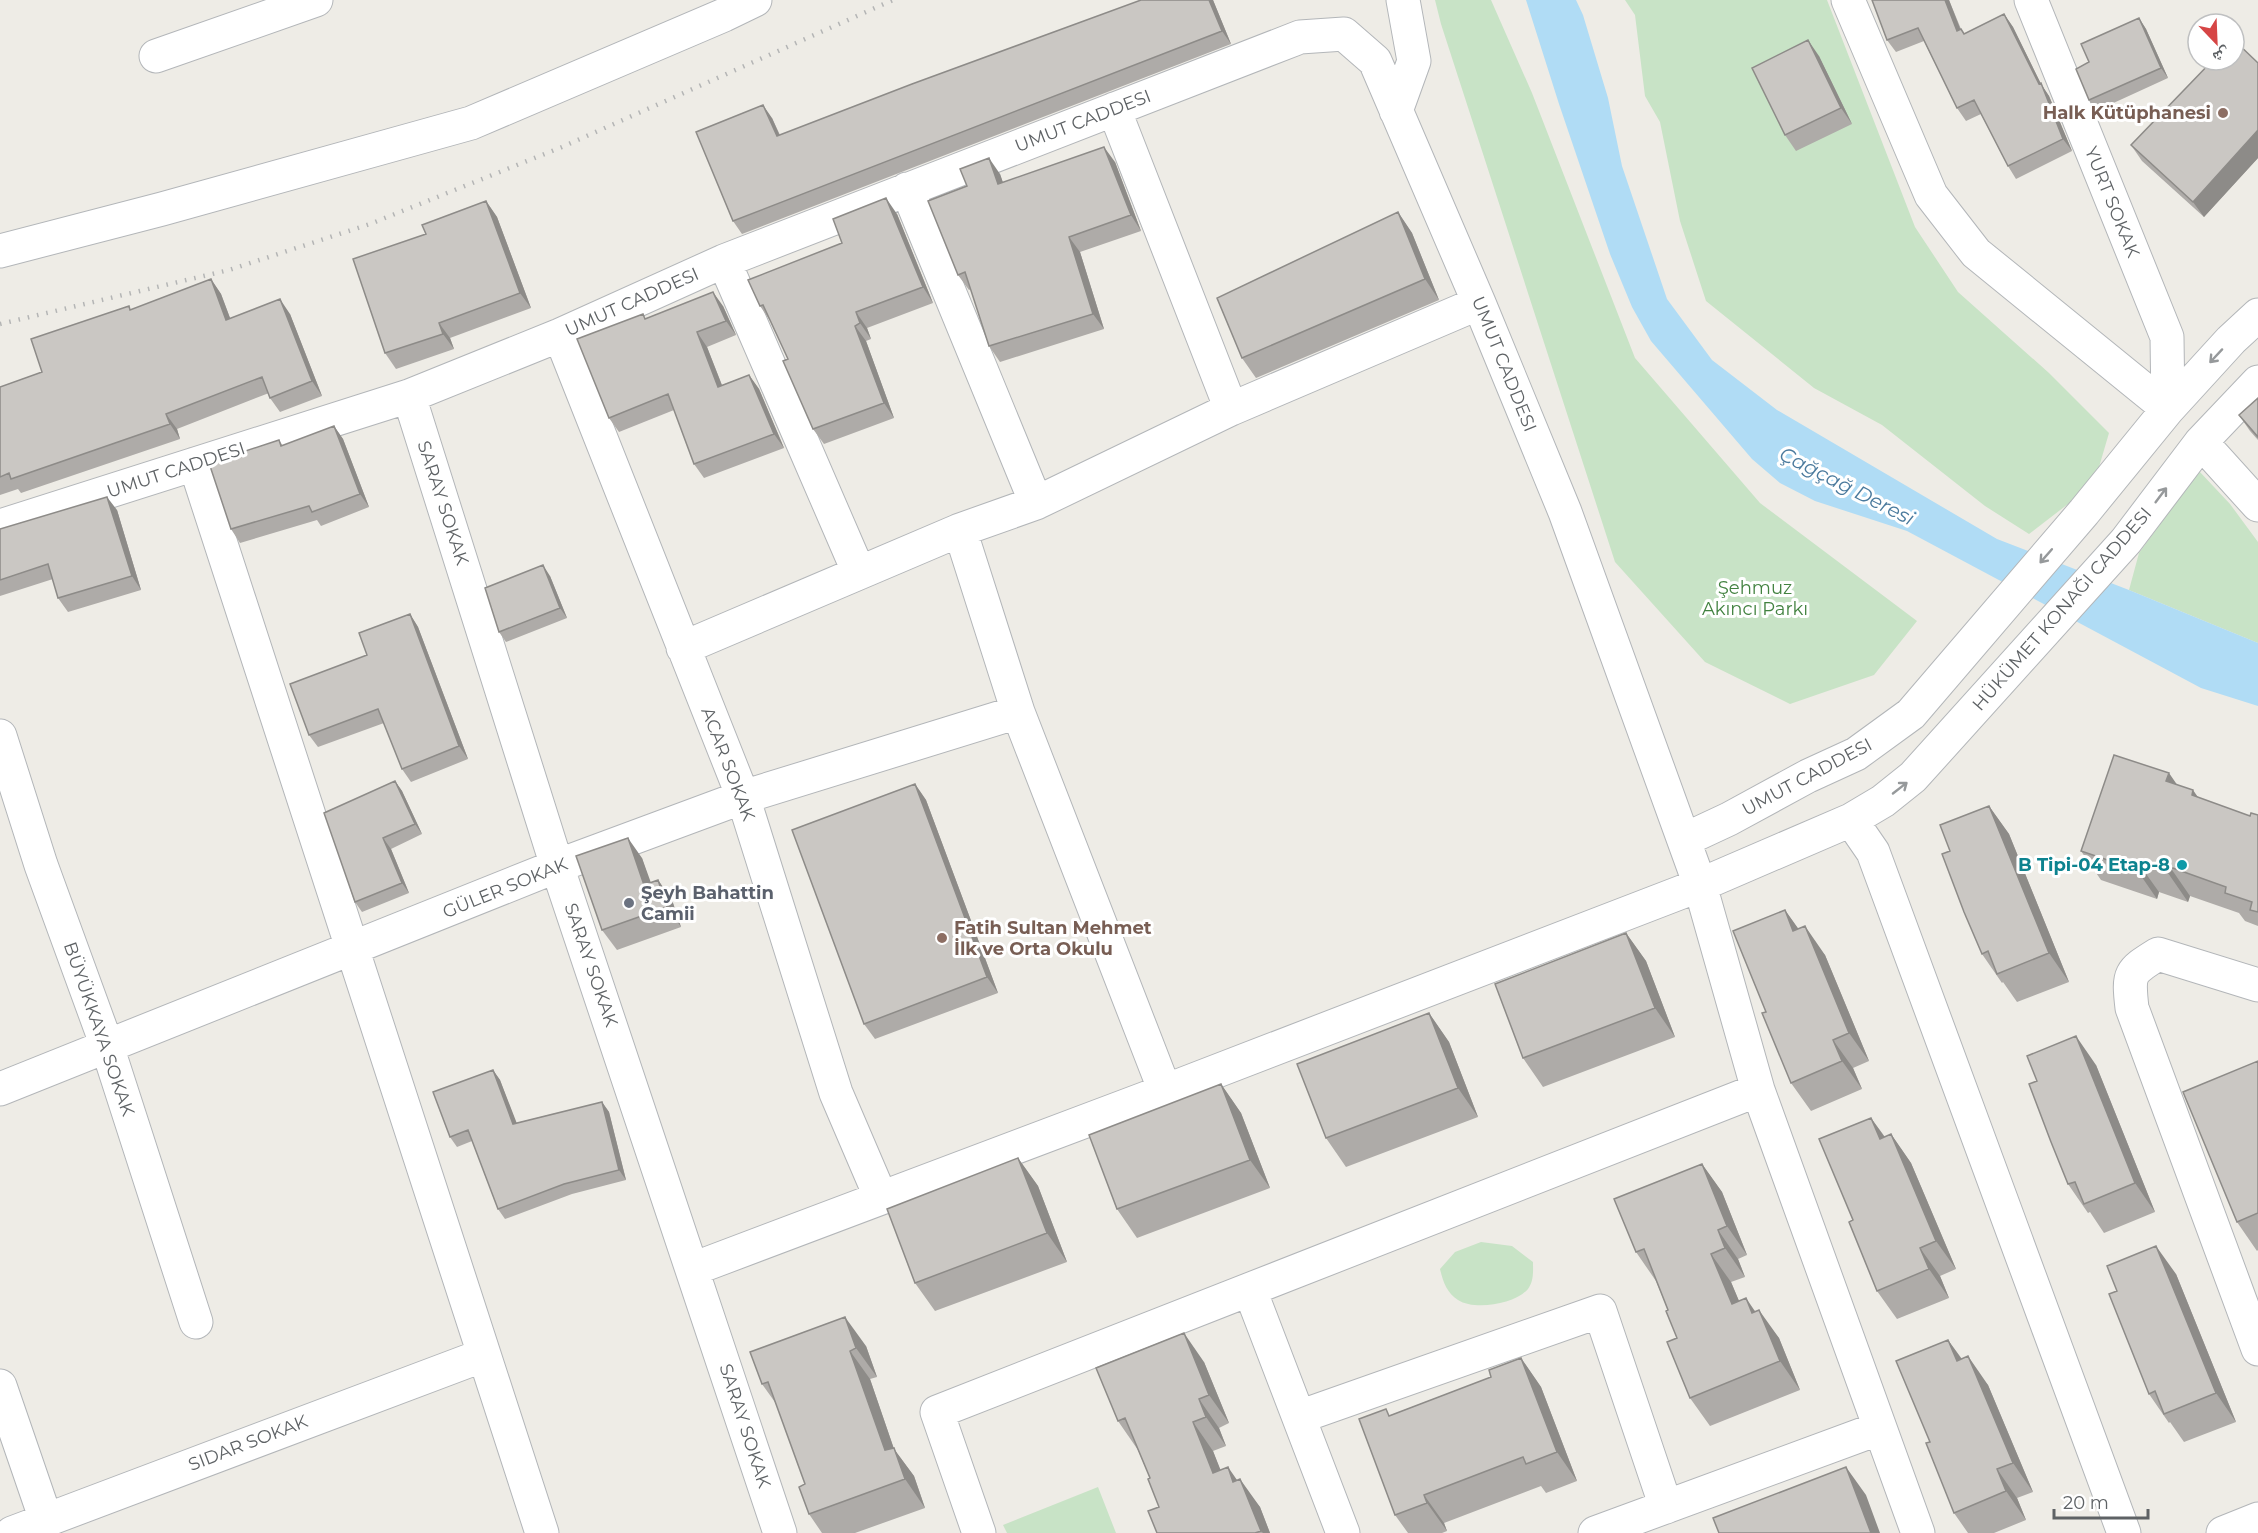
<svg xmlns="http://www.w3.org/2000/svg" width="2258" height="1533" viewBox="0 0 2258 1533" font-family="Montserrat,'Noto Naskh Arabic',sans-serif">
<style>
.green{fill:#c8e3c6}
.water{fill:#b0dcf5}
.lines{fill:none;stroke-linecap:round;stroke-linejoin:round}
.minor-casing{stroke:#b3b6b9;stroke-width:35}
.minor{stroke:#fff;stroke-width:33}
.rail{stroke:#b4b5b5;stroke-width:4.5;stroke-dasharray:1.5 8;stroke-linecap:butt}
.wall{fill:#aeaba8}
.shaded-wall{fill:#8d8b88}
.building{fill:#cac7c3;stroke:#8d8b88;stroke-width:1.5}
.oneway{stroke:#96999b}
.education-dot{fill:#8d6e63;stroke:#fff;stroke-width:2}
.culture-dot{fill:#0f9aa8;stroke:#fff;stroke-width:2}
.worship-dot{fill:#6b7280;stroke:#fff;stroke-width:2}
.labels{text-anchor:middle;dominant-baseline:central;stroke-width:6;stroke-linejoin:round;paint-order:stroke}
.education-label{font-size:18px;font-weight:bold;fill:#785e54;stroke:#fff;text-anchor:end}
.street-label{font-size:18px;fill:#5e6265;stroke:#fff}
.park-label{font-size:18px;fill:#428240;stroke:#fff}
.culture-label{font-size:18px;font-weight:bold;fill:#0d838f;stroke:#fff;text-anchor:end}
.worship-label{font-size:18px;font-weight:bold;fill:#5b616d;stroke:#fff;text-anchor:start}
.water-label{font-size:20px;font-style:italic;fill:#4a7a9d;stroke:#fff}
</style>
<rect width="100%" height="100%" fill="#eeece6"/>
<path class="green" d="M1435,0H1491L1532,93L1635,358L1760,503L1917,621L1874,675L1790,704L1705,662L1615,562L1441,24Z
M1625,0H1827L1915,227L1958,292L2049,373L2109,433L2094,484L2029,534L1985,506L1882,425L1814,388L1706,301L1680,221L1660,122L1645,96L1635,15Z
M2199,471L2230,504L2258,542V643L2129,590L2139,553Z
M1481,1242L1512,1246L1533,1262C1533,1271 1534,1281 1528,1289C1515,1304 1475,1311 1458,1300C1447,1293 1443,1282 1440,1269L1455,1252Z
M1098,1487L1116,1533H1007L1003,1525Z"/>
<path class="water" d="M1526,0H1576L1583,15L1608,98L1622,166L1667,299L1712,360L1777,410L1997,539L2129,590L2258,643V706L2201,688L1907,531L1815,501L1780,483L1752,459L1651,341L1632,307L1610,254L1559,104Z"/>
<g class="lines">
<defs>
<path id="minor" d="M1848,0L1931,195L1976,253L2168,409
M2031,0L2167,337L2168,409
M156,56L316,0
M1114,109L1231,409
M1396,111L1414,61L1403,0
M907,189L1036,503
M0,251L162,209L471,123L724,15L755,0
M724,261L859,573
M560,335L743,797L836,1093L881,1198
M409,396L557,866L780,1533
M2201,442L2258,505
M195,464L542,1533
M0,526L409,396L560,335L724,261L1300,37L1344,34L1375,61L1479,303L1565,512L1700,885L1758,1090L1918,1533
M960,530L1018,712L1165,1091
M683,648L960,530L1036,503L1231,409L1479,303
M0,736L41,865L107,1046L196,1322
M1851,820L1883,801L1913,777L2126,541L2201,442L2258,382
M1684,840L1729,819L1808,776L1856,754L1911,714L2084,512L2168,409L2231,340L2258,315
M2258,985L2158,954C2129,972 2128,973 2132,1008L2258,1349
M0,1089L557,866L743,797L1018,712
M693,1269L1165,1091L1700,885L1851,820L1873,852L2124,1533
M1250,1290L1343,1533
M0,1386L46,1520
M1299,1417L1600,1311L1666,1507
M12,1533L484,1355
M979,1533L937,1412L1758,1090
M1595,1533L1880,1428
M2223,1533L2258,1519"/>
</defs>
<use href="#minor" class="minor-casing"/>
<use href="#minor" class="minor"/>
<path class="rail" d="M0,324L229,270L370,224L562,147L893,0"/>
</g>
<path class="wall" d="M1213,0L1231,44L742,234L733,221L772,118L780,135Z
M1949,0L1961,29L1965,34L2004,14L2013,27L2041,84L2049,96L2072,151L2016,179L2008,166L1981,114L1966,121L1957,108L1924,41L1896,52L1887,40Z
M2139,18L2146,29L2168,78L2096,111L2089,100V62Z
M1819,56L1852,124L1796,151L1785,135Z
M2258,63V158L2204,217L2142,161L2131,145Z
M1115,162L1141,231L1080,252L1104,329L1000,362L989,346L971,289L969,290L958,275L1000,174L1003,183Z
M486,201L497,217L531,308L450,338L454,349L396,369L385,353L426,234Z
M1398,212L1412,233L1439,300L1256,378L1242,358Z
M897,214L933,303L867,328L871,339L866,341L894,418L824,444L813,429L788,359L771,322L760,306L842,243Z
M211,279L221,294L230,318L290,314L322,396L280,412L270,398L269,393L177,429L180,439L21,493L18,489L0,495V387L42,372L132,310Z
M723,306L736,335L707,347L722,385L749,375L759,389L784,448L704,478L694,464L674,410L619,432L609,418L646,318Z
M2258,398V440L2250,431L2239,415Z
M334,426L343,439L369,507L321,526L317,520L240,543L231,529L279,440L283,446Z
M117,510L141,590L68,612L58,598L53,579L0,596V529Z
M550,576L567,618L506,642L499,632Z
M410,614L418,627L468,759L411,782L402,769L384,723L318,747L309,735L367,655Z
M395,781L402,791L422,834L391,849L409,893L362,912L355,902Z
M915,784L926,800L998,993L875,1039L864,1024Z
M2177,785L2198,798L2250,816L2258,815V926L2245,921L2239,913L2190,896L2188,902L2159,892L2157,899L2101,880L2081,851Z
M1989,806L2009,834L2069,982L2017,1002L2003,982L2002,983L1982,954L1950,851Z
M642,858L650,883L658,880L672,900L681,927L617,950L602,930Z
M1785,910L1798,929L1825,955L1869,1061L1853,1068L1862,1089L1811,1111L1791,1083L1766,1012Z
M1626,933L1646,961L1675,1037L1543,1087L1523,1058Z
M1429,1013L1449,1042L1478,1117L1346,1167L1326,1138Z
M2258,1061V1250L2257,1251L2237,1222Z
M2096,1065L2155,1212L2104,1233L2090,1212L2088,1213L2068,1184Z
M493,1070L500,1080L516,1123L602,1102L609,1112L626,1180L572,1194L505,1219L498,1209L472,1141L457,1147L450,1137Z
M1221,1084L1241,1113L1270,1188L1137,1238L1117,1209Z
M1871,1118L1885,1137L1891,1134L1911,1163L1956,1269L1940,1276L1949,1298L1897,1319L1877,1291L1853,1220Z
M1018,1158L1038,1186L1067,1262L935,1311L915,1283Z
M1702,1164L1722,1192L1747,1255L1738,1259L1745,1277L1731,1282L1739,1301L1755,1311L1779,1338L1800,1390L1710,1426L1690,1398L1677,1338L1668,1310L1656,1281L1636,1252Z
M2176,1274L2236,1422L2184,1442L2170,1422L2169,1423L2149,1394L2117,1291Z
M1948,1340L1962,1359L1988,1385L2033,1492L2017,1498L2026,1520L1994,1533H1968L1954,1513L1930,1442Z
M866,1346L877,1377L870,1379L894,1449L914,1476L925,1508L855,1533H822L809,1514L805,1484L777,1405L762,1384L750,1352Z
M1521,1358L1541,1387L1577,1481L1546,1493L1541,1486L1444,1523L1447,1531L1442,1533H1408L1395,1515L1391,1415L1491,1377Z
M1204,1362L1229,1423L1219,1428L1226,1446L1213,1451L1220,1470L1237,1480L1260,1507L1270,1533H1157L1159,1507L1150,1478L1138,1450L1118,1421Z"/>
<path class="shaded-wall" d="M1209,0H1213L1231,44L1222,31Z
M1945,0H1949L1966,44L1957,31Z
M2004,14L2013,27L2041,84L2049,96L2072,151L2063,139L2039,84Z
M2139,18L2146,29L2168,78L2161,68Z
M1808,40L1819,56L1852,124L1841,108Z
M763,105L772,118L786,150L777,136Z
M2258,130V158L2204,217L2193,202Z
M1104,147L1115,162L1141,231L1131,215Z
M989,158L1000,174L1009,200L998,184Z
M886,198L897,214L933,303L923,287Z
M486,201L497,217L531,308L520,293Z
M1398,212L1412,233L1439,300L1425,279Z
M1069,237L1080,252L1104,329L1093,314Z
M211,279L221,294L236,334L226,320Z
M713,292L723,306L736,335L726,321Z
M280,299L290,314L322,396L312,381Z
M856,312L867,328L871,339L860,323Z
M439,323L450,338L454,349L443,334Z
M855,326L866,341L894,418L884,403Z
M697,332L707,347L728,401L718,387Z
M749,375L759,389L784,448L774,434Z
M166,414L177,429L180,439L170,424Z
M334,426L343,439L369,507L360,494Z
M107,497L117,510L141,590L132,576Z
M543,565L550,576L567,618L560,608Z
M410,614L418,627L468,759L459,746Z
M2169,773L2189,802L2166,781Z
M395,781L402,791L422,834L415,824Z
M915,784L926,800L998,993L987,977Z
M2193,790L2213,819L2192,795Z
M1989,806L2009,834L2069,982L2049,953Z
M383,838L391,849L409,893L402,883Z
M628,838L642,858L659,905L644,885Z
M2139,864L2159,892L2157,899L2137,870Z
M2170,867L2190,896L2188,902L2168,873Z
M658,880L672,900L681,927L667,907Z
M1785,910L1805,938L1793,931Z
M1805,926L1825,955L1869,1061L1849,1033Z
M1626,933L1646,961L1675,1037L1655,1008Z
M1429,1013L1449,1042L1478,1117L1458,1088Z
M2076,1036L2096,1065L2155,1212L2135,1183Z
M1833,1040L1853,1068L1862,1089L1842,1061Z
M493,1070L500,1080L521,1134L513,1124Z
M1221,1084L1241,1113L1270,1188L1250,1160Z
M602,1102L609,1112L626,1180L619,1170Z
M1871,1118L1891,1146L1880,1139Z
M1891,1134L1911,1163L1956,1269L1936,1241Z
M1018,1158L1038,1186L1067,1262L1047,1233Z
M1702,1164L1722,1192L1747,1255L1727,1226Z
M1718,1230L1738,1259L1745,1277L1725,1248Z
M2156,1246L2176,1274L2236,1422L2216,1393Z
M1920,1248L1940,1276L1949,1298L1929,1269Z
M1711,1254L1731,1282L1752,1332L1732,1304Z
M1746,1298L1765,1326L1759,1310L1779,1338L1800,1390L1780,1361L1752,1313Z
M845,1317L866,1346L877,1377L856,1348Z
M1184,1333L1204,1362L1229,1423L1209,1395Z
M1948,1340L1968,1368L1957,1361Z
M850,1351L870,1379L894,1449L914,1476L925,1508L885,1450Z
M1968,1356L1988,1385L2033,1492L2013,1463Z
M1521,1358L1541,1387L1577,1481L1557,1452Z
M1199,1399L1219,1428L1226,1446L1206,1417Z
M1193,1422L1213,1451L1233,1501L1213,1473Z
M1228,1467L1246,1493L1240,1479L1260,1507L1270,1533H1263L1261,1531L1233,1482Z
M1846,1467L1866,1495L1880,1533H1871Z
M1997,1469L2017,1498L2026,1520L2006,1491Z
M1424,1495L1444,1523L1447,1531L1427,1503Z"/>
<path class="building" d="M1141,0H1209L1222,31L733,221L696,132L763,105L777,136L912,84Z
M1872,0H1945L1957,31L1961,29L1964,34L2004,14L2039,84L2041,83L2063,139L2008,166L1974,100L1957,108L1918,28L1887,40Z
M2139,18L2161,68L2089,100L2076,69L2089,62L2081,44Z
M1808,40L1841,108L1785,135L1752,68Z
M2234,40L2258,63V130L2193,202L2131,145L2213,60H2234Z
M1104,147L1131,215L1069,237L1093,314L989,346L965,272L958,275L928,201L967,186L960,169L989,158L998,184Z
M886,198L923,287L856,312L860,323L855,326L884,403L813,429L783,361L788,359L763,305L760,306L748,280L842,243L833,219Z
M486,201L520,293L439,323L443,334L385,353L353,259L426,234L422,225Z
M1398,212L1425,279L1242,358L1217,298Z
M211,279L226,320L280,299L312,381L270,398L262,377L166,414L170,424L11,479L9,473L0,477V387L42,372L31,339L129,306L130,310Z
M713,292L726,321L697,332L718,387L749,375L774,434L694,464L668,394L609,418L577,339L643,314L645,319Z
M2258,398V437L2239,415Z
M334,426L360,494L312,512L309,506L231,529L209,463L279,440L281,446Z
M107,497L132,576L58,598L48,564L0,580V529Z
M543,565L560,608L499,632L485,588Z
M410,614L459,746L402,769L378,709L309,735L290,684L367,655L359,633Z
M2114,755L2169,773L2166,781L2193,790L2192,795L2250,816L2251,813L2258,815V912L2250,910L2252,902L2225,893L2226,887L2170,867L2168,873L2139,864L2137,870L2081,851Z
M395,781L415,824L383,838L402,883L355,902L324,813Z
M915,784L987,977L864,1024L792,830Z
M1989,806L2049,953L1997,974L1988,951L1982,954L1964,912L1942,854L1950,851L1940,825Z
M628,838L644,885L658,880L667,907L602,930L576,856Z
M1785,910L1793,931L1805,926L1849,1033L1833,1040L1842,1061L1791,1083L1762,1013L1766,1012L1733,931Z
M1626,933L1655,1008L1523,1058L1495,984Z
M1429,1013L1458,1088L1326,1138L1297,1064Z
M2076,1036L2135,1183L2084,1204L2075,1182L2068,1184L2051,1142L2029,1084L2037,1081L2027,1056Z
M2258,1061V1213L2237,1222L2183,1092Z
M493,1070L513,1124L602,1102L619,1170L564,1184L498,1209L468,1130L450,1137L433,1092Z
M1221,1084L1250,1160L1117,1209L1089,1135Z
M1871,1118L1880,1139L1891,1134L1936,1241L1920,1248L1929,1269L1877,1291L1849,1222L1853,1220L1819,1139Z
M1018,1158L1047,1233L915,1283L887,1209Z
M1702,1164L1727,1226L1718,1230L1725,1248L1711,1254L1732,1304L1746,1298L1752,1313L1759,1310L1780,1361L1690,1398L1667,1342L1677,1338L1666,1311L1668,1310L1644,1249L1636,1252L1614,1199Z
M2156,1246L2216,1393L2164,1414L2155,1391L2149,1394L2109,1294L2117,1291L2107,1266Z
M845,1317L856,1348L850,1351L885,1450L894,1448L905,1479L809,1514L799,1487L805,1484L768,1382L762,1384L750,1352Z
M1184,1333L1209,1395L1199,1399L1206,1417L1193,1422L1213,1473L1228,1467L1233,1482L1240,1479L1261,1531L1255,1533H1157L1148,1511L1159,1507L1148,1479L1150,1478L1125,1418L1118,1421L1096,1368Z
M1948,1340L1957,1361L1968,1356L2013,1463L1997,1469L2006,1491L1954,1513L1926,1443L1930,1442L1896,1361Z
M1521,1358L1557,1452L1526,1464L1523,1457L1424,1495L1427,1503L1395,1515L1359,1419L1386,1409L1389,1416L1491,1377L1489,1370Z
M1846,1467L1871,1533H1719L1713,1518Z"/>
<defs><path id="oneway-shaft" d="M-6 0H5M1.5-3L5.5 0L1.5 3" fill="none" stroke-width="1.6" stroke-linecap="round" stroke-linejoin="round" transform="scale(1.5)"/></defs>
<g class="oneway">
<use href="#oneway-shaft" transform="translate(2216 356) rotate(133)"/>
<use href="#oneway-shaft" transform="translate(2161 495) rotate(-53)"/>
<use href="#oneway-shaft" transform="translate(2046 556) rotate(131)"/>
<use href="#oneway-shaft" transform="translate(1900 788) rotate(-38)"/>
</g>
<g class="education-dot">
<circle cx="2223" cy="113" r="6"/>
<circle cx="942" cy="938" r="6"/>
</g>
<circle class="culture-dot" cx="2182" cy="865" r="6"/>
<circle class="worship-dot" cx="629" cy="903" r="6"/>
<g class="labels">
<g class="education-label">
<text x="2211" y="113">Halk Kütüphanesi</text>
<text x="954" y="928" text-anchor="start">Fatih Sultan Mehmet<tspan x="954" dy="21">İlk ve Orta Okulu</tspan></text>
</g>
<g class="street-label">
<text transform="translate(1083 121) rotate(-21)">UMUT CADDESI</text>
<text transform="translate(2112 202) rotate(68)">YURT SOKAK</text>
<text transform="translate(632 302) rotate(-24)">UMUT CADDESI</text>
<text transform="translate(1504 364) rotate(68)">UMUT CADDESI</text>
<text transform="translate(176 470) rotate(-18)">UMUT CADDESI</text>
<text transform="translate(443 503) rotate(72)">SARAY SOKAK</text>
<text transform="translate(2062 609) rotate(-49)">HÜKÜMET KONAĞI CADDESI</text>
<text transform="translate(728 764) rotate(69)">ACAR SOKAK</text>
<text transform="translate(1807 777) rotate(-28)">UMUT CADDESI</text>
<text transform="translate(505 888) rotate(-22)">GÜLER SOKAK</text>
<text transform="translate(591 965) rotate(71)">SARAY SOKAK</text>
<text transform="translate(99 1029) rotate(71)">BÜYÜKKAYA SOKAK</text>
<text transform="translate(745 1426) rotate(72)">SARAY SOKAK</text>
<text transform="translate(248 1443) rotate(-21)">SIDAR SOKAK</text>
</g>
<g class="park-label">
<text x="1755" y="588">Şehmuz<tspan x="1755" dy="21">Akıncı Parkı</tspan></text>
</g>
<g class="culture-label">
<text x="2170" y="865">B Tipi-04 Etap-8</text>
</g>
<g class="worship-label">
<text x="641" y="893">Şeyh Bahattin<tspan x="641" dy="21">Camii</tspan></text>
</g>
<g class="water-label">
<text transform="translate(1847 486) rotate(27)">Çağçağ Deresi</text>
</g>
</g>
<g transform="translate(2216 42) rotate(157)"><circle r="28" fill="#ffffff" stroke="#bfc0c1" stroke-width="1.5"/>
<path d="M0-4.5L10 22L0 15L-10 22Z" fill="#d64545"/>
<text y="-9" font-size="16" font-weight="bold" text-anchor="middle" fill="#5e6265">ش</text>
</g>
<path d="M2054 1509v9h94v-9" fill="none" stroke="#5e6265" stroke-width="3"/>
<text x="2063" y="1509" font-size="18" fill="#5e6265" stroke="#ffffff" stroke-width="4.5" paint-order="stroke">20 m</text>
</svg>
